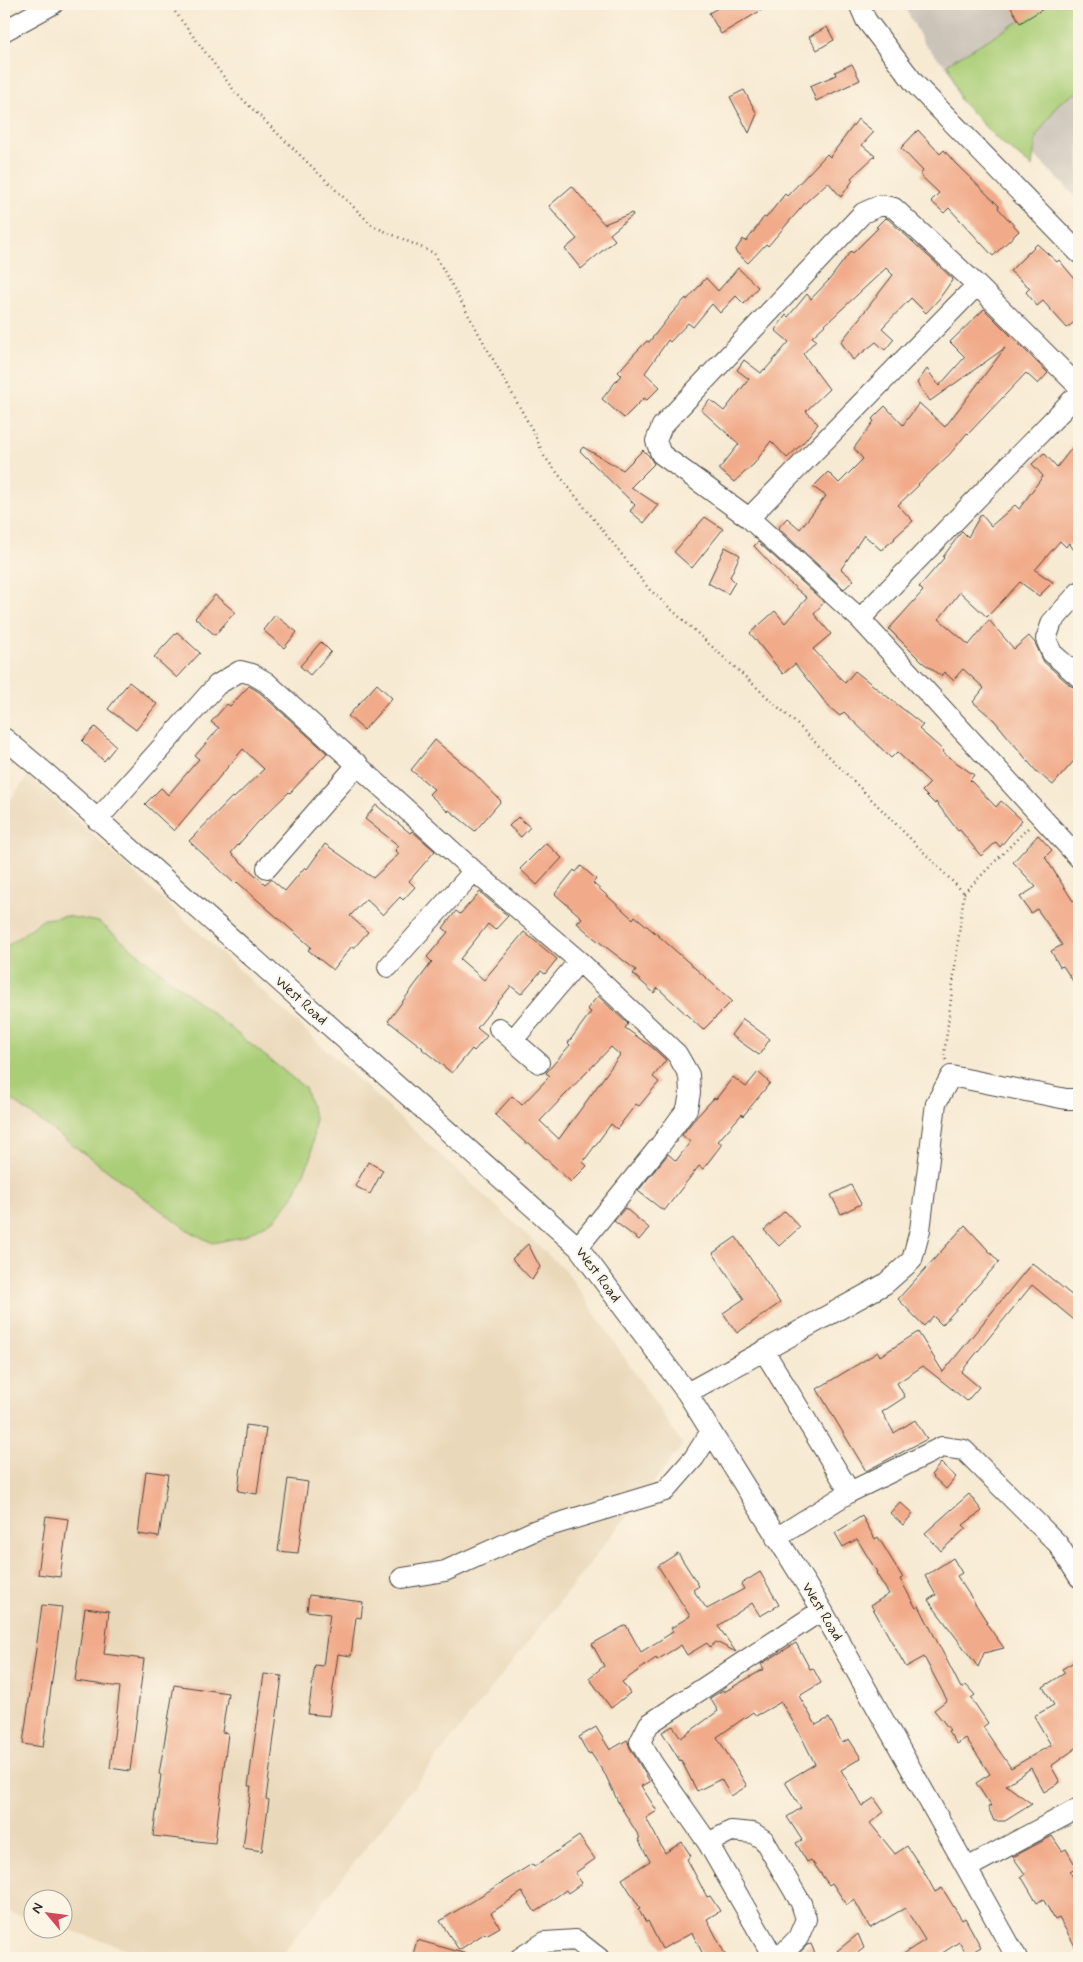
<svg xmlns="http://www.w3.org/2000/svg" width="1083" height="1962" viewBox="0 0 1083 1962" font-family="Mynerve,sans-serif">
<style>
.built{fill:#ead8ba}
.industrial{fill:#cac3b8}
.green{fill:#aace77;stroke:#6a7c51}
.building{fill:#f1ab8a;fill-rule:evenodd}
.lines{fill:none;stroke-linecap:round;stroke-linejoin:round}
.minor-casing{stroke:#4a4844;stroke-width:22}
.path{stroke:#4a4844;stroke-width:2.5;stroke-dasharray:1 4;stroke-linecap:butt}
.minor{stroke:#fff;stroke-width:20}
.labels{text-anchor:middle;dominant-baseline:central;stroke-width:4;stroke-linejoin:round;paint-order:stroke}
.street-label{font-size:15px;fill:#2b2b2b;stroke:#fcf5e5}
</style>
<rect width="100%" height="100%" fill="#fcf5e5"/>
<filter id="ink" filterUnits="userSpaceOnUse"><feTurbulence type="fractalNoise" baseFrequency=".02" numOctaves="2"/><feDisplacementMap in="SourceGraphic" scale="10" xChannelSelector="R" yChannelSelector="G"/><feConvolveMatrix kernelMatrix="1 2 1 2 8 2 1 2 1" color-interpolation-filters="sRGB"/></filter>
<filter id="wash" filterUnits="userSpaceOnUse"><feTurbulence type="fractalNoise" baseFrequency=".0096" numOctaves="4" result="noise"/><feDisplacementMap in="SourceGraphic" scale="20" xChannelSelector="R" yChannelSelector="G"/><feGaussianBlur stdDeviation="1.12" result="paint"/><feColorMatrix in="noise" values="0 0 0 0 0 0 0 0 0 0 0 0 0 0 0 0 0 1.4 0 .05"/><feComposite in="paint" operator="in"/></filter>
<g filter="url(#wash)">
<rect width="100%" height="100%" fill="#f7ead3"/>
<path class="built" d="M28,775L567,1272L683,1445L279,1958H156L63,1928L62,1900H32V1919L4,1910V810Z"/>
<path class="industrial" d="M903,4H1079V200L925,45Z"/>
<path class="green" d="M1049,4H1079V91L1059,103L1036,137L1032,167L995,137L960,100L948,63Z
M66,916L99,922L305,1088L315,1118L311,1158L292,1198L275,1219L243,1237L212,1243L186,1229L4,1094V948L44,919Z"/>
<g id="blocks">
<path class="building" d="M725,4H772L721,34L709,13Z
M1009,4H1051L1020,23Z
M827,27L834,40L817,50L809,37Z
M852,64L860,80L816,101L810,86L836,75L835,72Z
M744,90L757,114L749,133L730,97Z
M858,119L874,132L862,145L875,156L851,178L853,180L841,197L828,182L806,202L768,246L766,244L748,263L735,251L743,239L746,242L764,217L766,218L785,194L787,196L827,154L830,157Z
M918,130L940,154L944,150L955,163L999,206L998,208L1019,231L993,256L949,208L944,213L931,201L939,193L920,175L923,171L901,148Z
M572,186L604,224L632,213L633,215L610,234L615,240L581,269L565,249L577,239L549,206Z
M885,218L888,219L953,279L939,299L926,313L911,298L882,328L894,339L885,350L876,342L853,360L841,342L893,275L886,268L812,337L816,340L803,354L829,389L806,411L818,424L803,443L787,458L771,441L754,464L734,482L719,469L739,444L701,410L710,400L724,411L749,379L737,370L744,360L761,373L764,369L765,370L789,342L775,330L786,315L788,317L807,294L811,299L829,280L851,251L853,253L878,228L876,227Z
M1037,244L1057,262L1059,260L1079,284V318L1067,328L1043,301L1037,306L1026,292L1030,288L1010,271Z
M738,268L758,287L744,304L736,296L720,313L712,304L693,327L688,323L670,342L668,340L645,373L660,387L647,400L644,398L624,418L602,399L621,375L618,372L635,353L647,341L649,342L672,313L686,298L687,300L706,278L718,291Z
M984,309L1048,373L1038,384L1026,373L968,434L967,433L950,454L918,484L919,485L898,505L913,521L894,538L895,539L881,550L864,535L841,569L854,580L844,589L778,528L787,518L800,529L826,496L813,487L828,472L839,483L863,459L854,448L874,421L872,419L885,406L903,425L919,403L945,427L1005,348L930,401L917,383L927,369L939,386L965,357L950,342Z
M1079,439V557L1069,543L1066,547L1060,541L1035,570L1053,582L1039,596L1020,582L987,617L960,592L939,619L969,645L989,620L1014,649L1029,636L1035,643L1044,662L1071,686L1079,689V755L1053,785L1036,771L994,720L973,702L984,688L963,669L953,680L944,672L941,676L922,662L889,629L923,591L919,587L944,558L943,557L962,531L968,537L981,514L991,526L1015,505L1019,509L1043,476L1032,464L1044,453L1057,467Z
M583,447L623,470L643,450L649,456L654,464L631,487L658,505L644,523L630,511L635,505L580,451Z
M705,517L723,529L692,568L674,552Z
M758,542L824,602L814,614L831,634L813,649L845,683L855,671L923,725L919,729L944,751L943,753L974,775L970,780L996,807L1001,801L1022,820L1000,847L996,842L981,856L960,830L958,831L936,802L935,804L922,791L930,783L897,752L891,758L844,712L840,716L829,707L795,664L783,674L750,633L775,611L785,623L807,598L785,579L754,546Z
M725,547L740,555L730,577L735,582L728,594L708,583Z
M215,595L235,612L215,635L195,618Z
M275,615L297,632L284,648L263,630Z
M177,632L200,653L177,678L154,657Z
M321,642L331,652L310,675L300,666Z
M129,682L157,704L136,730L108,709Z
M377,684L392,698L364,730L348,716Z
M249,686L259,692L327,753L290,793L289,792L258,822L231,853L265,884L271,879L285,891L305,867L307,869L325,844L373,878L399,854L395,850L399,846L365,819L376,805L410,833L412,831L435,851L409,881L415,887L403,900L400,897L383,915L366,899L350,916L368,932L354,948L352,946L333,970L308,950L311,947L237,882L235,884L189,841L232,797L234,798L264,769L243,749L174,831L145,804L161,788L168,795L199,759L195,756L219,728L211,722L227,704L230,706Z
M95,727L116,746L104,761L82,741Z
M435,740L475,774L501,801L475,831L449,810L448,812L429,794L434,789L411,770Z
M518,817L530,827L521,837L509,826Z
M1038,835L1052,850L1045,857L1073,901L1079,896V990L1063,966L1060,967L1051,951L1062,945L1037,909L1031,913L1020,897L1036,887L1013,862Z
M546,843L562,858L537,885L520,869Z
M581,866L596,879L593,883L633,919L635,916L660,937L732,1001L703,1030L658,988L654,993L633,974L636,970L594,938L577,923L582,918L555,894L574,870L576,872Z
M480,892L508,916L495,930L488,924L460,959L484,980L524,932L557,959L545,974L541,971L521,994L511,986L477,1028L487,1036L474,1051L472,1049L452,1073L422,1049L423,1048L388,1021L432,962L427,957L448,932L443,928L456,911L460,914Z
M598,996L628,1024L625,1028L653,1048L666,1060L653,1077L659,1082L639,1106L636,1104L617,1129L611,1124L583,1162L587,1166L571,1182L528,1142L527,1144L495,1115L512,1096L522,1105L550,1076L546,1073L570,1045L568,1043L591,1012L587,1009ZM611,1047L620,1055L559,1139L540,1121Z
M743,1019L770,1039L759,1055L731,1035Z
M758,1072L770,1083L743,1116L742,1114L718,1141L722,1144L703,1169L699,1166L664,1211L638,1191L668,1154L676,1161L690,1142L682,1135L692,1122L714,1098L716,1099L733,1077L746,1087Z
M368,1162L383,1170L370,1194L355,1186Z
M851,1185L861,1204L841,1214L831,1195Z
M625,1208L649,1228L639,1240L614,1221Z
M785,1211L800,1227L779,1246L764,1230Z
M965,1225L999,1262L942,1325L933,1316L924,1326L898,1299Z
M736,1237L780,1303L737,1333L723,1313L744,1299L713,1253Z
M528,1244L540,1267L532,1280L512,1259Z
M1032,1263L1079,1301V1324L1032,1285L961,1372L979,1387L967,1401L923,1366L897,1383L905,1397L882,1412L894,1433L915,1420L927,1439L866,1471L817,1389L878,1352L880,1356L918,1332L943,1372Z
M246,1425L266,1428L257,1494L238,1491Z
M941,1463L956,1477L946,1489L931,1475Z
M146,1471L168,1474L159,1537L138,1534Z
M288,1479L308,1482L298,1553L278,1551Z
M969,1494L982,1511L963,1525L966,1528L941,1551L925,1533Z
M900,1502L913,1514L903,1525L890,1513Z
M46,1516L68,1519L60,1577L38,1574Z
M862,1516L875,1539L878,1537L903,1578L900,1579L916,1608L919,1606L961,1688L966,1685L975,1695L971,1698L988,1723L983,1727L1011,1768L1051,1745L1034,1716L1054,1705L1043,1687L1065,1673L1062,1669L1079,1659V1746L1051,1766L1060,1782L1044,1792L1031,1768L1006,1785L1032,1804L1005,1821H994L988,1807L991,1806L976,1783L990,1774L966,1738L957,1744L948,1731L950,1730L934,1710L947,1700L924,1657L906,1667L871,1605L889,1594L876,1573L877,1572L857,1539L843,1547L835,1533Z
M678,1553L699,1586L693,1590L707,1609L744,1589L741,1584L760,1572L779,1605L760,1616L752,1603L718,1626L736,1652L716,1642L710,1647L707,1643L687,1655L681,1645L657,1660L656,1658L622,1682L630,1693L611,1708L589,1678L604,1666L592,1644L626,1625L641,1652L673,1632L671,1628L690,1616L658,1566Z
M953,1558L962,1573L957,1576L980,1611L987,1622L986,1623L1004,1648L984,1653L978,1667L928,1600L936,1595L925,1576Z
M309,1595L363,1602L361,1618L356,1617L351,1656L338,1654L329,1716L308,1714L315,1665L323,1666L330,1614L307,1611Z
M42,1605L62,1607L43,1747L23,1744Z
M85,1608L109,1611L104,1654L144,1659L130,1771L110,1768L120,1687L75,1681Z
M796,1643L810,1669L813,1668L821,1683L799,1696L816,1725L829,1718L842,1743L849,1739L861,1758L841,1770L862,1806L874,1798L884,1812L870,1823L895,1854L907,1846L923,1870L935,1892L942,1888L962,1920L965,1918L981,1947L967,1955L959,1942L935,1958H897L925,1940L905,1908L870,1928L854,1899L847,1905L832,1883L829,1885L811,1860L807,1862L796,1843L802,1840L787,1817L801,1808L785,1782L815,1764L799,1732L781,1702L756,1716L753,1712L717,1737L747,1786L731,1796L721,1779L697,1791L681,1760L680,1761L662,1732L673,1726L681,1738L718,1711L710,1698L723,1690L724,1692L764,1669L761,1664Z
M264,1674L282,1676L266,1799L269,1800L262,1851L243,1848L251,1786H248Z
M174,1685L228,1693L222,1732L228,1733L215,1843L153,1836L161,1775L159,1774Z
M596,1727L610,1750L627,1740L628,1742L630,1748L650,1782L641,1786L657,1811L646,1818L665,1853L682,1842L691,1856L687,1859L707,1897L710,1896L720,1911L707,1919L727,1958H705L692,1933L662,1949L648,1921L646,1922L638,1909L640,1908L622,1879L650,1861L638,1839L640,1838L619,1804L606,1776L591,1753L588,1754L579,1737Z
M579,1836L595,1859L575,1873L582,1883L568,1893L566,1890L535,1912L522,1892L491,1913L500,1927L486,1935L485,1933L459,1950L440,1921L532,1864L534,1867Z
M1052,1836L1062,1851L1066,1849L1077,1868L1070,1872L1079,1887V1953L1059,1918L1055,1920L1043,1899L1037,1903L1021,1876L1025,1874L1013,1857Z
M858,1934L864,1948L851,1958H842L837,1951Z
M417,1940L470,1955V1958H412Z
M811,1944L817,1958H795L807,1945Z"/>
</g>
</g>
<g filter="url(#ink)">
<use href="#blocks" fill-opacity="0" stroke="#4a4844" stroke-width="1"/>
<g class="lines">
<defs>
<path id="minor" d="M859,4L866,20L915,84L1079,253
M4,31L53,4
M1079,387L977,285L894,208L881,205L863,213L662,426L656,441L661,454L749,518L860,619L1079,858
M749,518L977,285
M1079,592L1052,622L1046,639L1052,653L1079,677
M860,619L1079,393
M4,738L48,775L578,1247L687,1393L822,1610L1017,1958
M97,820L217,685L240,671L252,674L266,682L474,871L579,961L677,1054L689,1075L690,1093L687,1109L658,1148L578,1247
M267,868L358,764
M388,967L474,871
M499,1028L539,1063
M513,1040L579,961
M764,1351L850,1492
M687,1393L885,1284L912,1260L920,1230L936,1103L951,1076L1066,1099H1079
M776,1538L850,1492L942,1447L964,1450L1058,1544L1079,1577
M402,1578L445,1571L536,1530L665,1491L694,1458L710,1433
M708,1843L653,1764L640,1742L649,1724L822,1610
M967,1868L1079,1808
M520,1958L545,1942L576,1940L599,1958
M774,1958L708,1843L731,1831L753,1833L764,1840L801,1903L806,1919L798,1938L779,1958"/>
</defs>
<use href="#minor" class="minor-casing"/>
<path class="path" d="M169,4L236,93L373,226L434,253L534,433L544,456L649,589L800,727L964,893L944,1056L946,1060
M964,893L1028,828"/>
<use href="#minor" class="minor"/>
</g>
</g>
<g class="labels">
<g class="street-label">
<text transform="translate(301 1001) rotate(42)">West Road</text>
<text transform="translate(598 1275) rotate(53)">West Road</text>
<text transform="translate(822 1612) rotate(59)">West Road</text>
</g>
</g>
<rect width="1083" height="1962" fill="none" stroke="#fcf5e5" stroke-width="20"/>
<g transform="translate(48 1914) rotate(299)"><circle r="24" fill="#fcf5e5" stroke="#a8a49b"/>
<path d="M0-4L9 19L0 12L-9 19Z" fill="#d1495b"/>
<text y="-8" font-size="14" font-weight="bold" text-anchor="middle" fill="#2b2b2b">N</text>
</g>
</svg>
